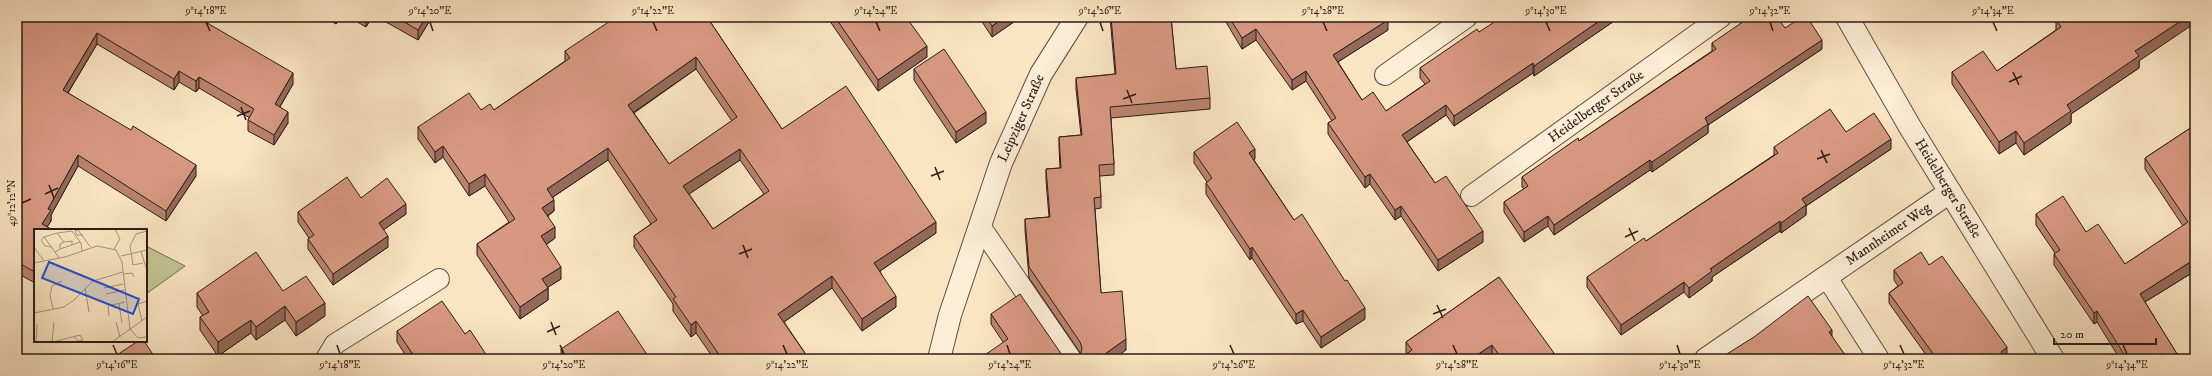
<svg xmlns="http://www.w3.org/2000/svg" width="2212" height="376" viewBox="0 0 2212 376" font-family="'IM FELL DW Pica',serif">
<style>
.green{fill:#c0c492;stroke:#767056}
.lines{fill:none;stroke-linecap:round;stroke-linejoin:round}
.service-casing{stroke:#5f4f43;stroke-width:22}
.minor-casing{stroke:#5f4f43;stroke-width:24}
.service{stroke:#fceed7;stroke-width:20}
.minor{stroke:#fceed7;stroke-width:22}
.wall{fill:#b9836e;stroke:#2b1d19;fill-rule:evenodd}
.shaded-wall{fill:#966a5a;stroke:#2b1d19}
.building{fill:#d79880;stroke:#2b1d19;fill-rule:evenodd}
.ticks{fill:none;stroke:#2b1d19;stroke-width:1.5}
.labels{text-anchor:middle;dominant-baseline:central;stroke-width:3;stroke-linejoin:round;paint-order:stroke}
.street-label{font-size:14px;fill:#2b1d19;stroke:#fceed7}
.inset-road{fill:none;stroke:#a7957e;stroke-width:1}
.view{fill:#1d4ed8;fill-opacity:0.15;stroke:#1d4ed8;stroke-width:2}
.inset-edge{fill:none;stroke:#2b1d19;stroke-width:2}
.neatline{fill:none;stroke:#2b1d19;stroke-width:1.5}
.ticks-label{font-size:10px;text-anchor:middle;fill:#2b1d19}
</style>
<rect width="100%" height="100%" fill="#fae5c2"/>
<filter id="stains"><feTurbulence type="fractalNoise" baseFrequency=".005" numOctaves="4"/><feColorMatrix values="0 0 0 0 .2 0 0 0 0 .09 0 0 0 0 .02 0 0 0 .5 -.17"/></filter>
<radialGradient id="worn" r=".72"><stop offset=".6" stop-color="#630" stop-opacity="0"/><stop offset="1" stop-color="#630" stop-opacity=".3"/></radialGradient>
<path class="green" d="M146,246L185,266L146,294Z"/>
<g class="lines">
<defs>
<g id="service">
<path d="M1385,75L1467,17"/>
<path id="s1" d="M1471,196L1721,17"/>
<path d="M980,226L1071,359"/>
<path d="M1826,276L1879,359"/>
<path d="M326,359L335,344L439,279"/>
</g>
<g id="minor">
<path id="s2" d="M1847,17L1910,127L2053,359"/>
<path id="s3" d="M939,359L950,315L1001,163L1041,74L1077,17"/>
<path id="s4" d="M1706,359L1950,192"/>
</g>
</defs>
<use href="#service" class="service-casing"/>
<use href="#minor" class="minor-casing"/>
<use href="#service" class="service"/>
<use href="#minor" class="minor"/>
</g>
<path class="wall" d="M17,17H197L293,84L280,107L288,123L274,145L248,131V120L250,118L199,88L196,92L179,82L174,90L97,44L68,93L196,176L166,221L78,166L51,215V221L47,227L35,230V283L17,273Z
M324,17H340L336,24Z
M349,17H372L366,27Z
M377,17H432L418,40Z
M707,17L782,129L936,233L880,271L896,307L862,331L832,288L784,322L809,359H714L696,333L691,337L673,311V304L634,247V236L651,224L608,160L553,197L554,211L548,216L555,238L546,245L561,279L548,287V300L520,319L477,255V244L509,222L485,186L469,196L443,157L435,163L418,139V127L481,110H494L565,61V51ZM696,69L732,121L669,164L634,113ZM740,160L764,194L713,229L689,194Z
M827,17H906L927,57L878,91Z
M979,17H1021L992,37Z
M1110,17H1171L1176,69L1210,98V109L1111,118L1114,164V175L1099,176L1101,197V208L1095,209L1101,293L1126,350L1081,354L1029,278L1025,230V219L1049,217L1046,180V169L1060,168L1059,147V137L1081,135L1076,89V78L1115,74Z
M1223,17H1318L1323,23L1388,30L1338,62L1362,100L1386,111L1425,84L1420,78V68L1479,32L1620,17L1534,76L1533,73L1454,126L1446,115L1407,142L1435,183L1483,242L1438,271L1401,216L1395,220L1370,184L1365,188L1328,134V123L1332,121L1306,81L1292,90L1256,40L1242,49Z
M2056,20L2139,61V68L2071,114V123L2024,155L2016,143L1999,154L1952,84V72L1997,71L2056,30Z
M1785,28L1822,49L1708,125V133L1652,172L1650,170L1554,235L1548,226L1524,242L1504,212V202L1524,189L1522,187V177L1579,141L1712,51V43Z
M914,69L986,123L956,143L914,80Z
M2195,125V271L2145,302L2177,354L2182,359H2120L2097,322L2094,324L2054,265V254L2055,253L2036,225V214L2086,232L2125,264L2183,226L2145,169V158Z
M1846,132L1891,149L1806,206V215L1781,233L1780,231L1712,277V281L1689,298L1684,292L1621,335L1587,287V277L1646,241L1774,155V147Z
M1194,152L1255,159L1254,160L1294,220L1365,319L1321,348L1303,321L1296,324L1252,258L1250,260L1206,194V183L1207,182L1194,163Z
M361,198L406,214L383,230L388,247L333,285L308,249V239L309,238L298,222V212Z
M1929,265L2007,358L2005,359H1929L1889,303V293L1898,286L1894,280V270Z
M1499,277L1554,359H1495L1492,356L1488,359H1399L1407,354L1406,353V342Z
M283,291L325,316L296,336L285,320L256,340L251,333L218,356L200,330V317L203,316L197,307V293Z
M991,314L1062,355L1003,342L991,324Z
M397,331L465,334L489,359H408L397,342Z
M561,349L650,359H561Z"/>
<path class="shaded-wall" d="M336,17H340L336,24Z
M366,17H372L366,27Z
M426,17H432L418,40V30Z
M1005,17H1021L992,37V26Z
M1605,17H1620L1534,76V66Z
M2187,17H2195V23L2139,61V68L2071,114V123L2024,155V143L2067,105L2135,51Z
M1388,20V30L1333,65V55Z
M1256,29V40L1242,49V38Z
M97,33V44L63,101V90Z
M1822,40V49L1708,125V133L1652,172V162L1705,118Z
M927,46V57L878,91V80Z
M696,57V69L628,116V105Z
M1533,63V73L1454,126V116Z
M179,71V82L174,90V79Z
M1306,71V81L1292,90V80Z
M293,73V84L275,115V104Z
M199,77V88L196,92V81Z
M1446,105V115L1402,145V135Z
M288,112V123L274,145V135Z
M986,112V123L956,143V132Z
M2016,131V143L1999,154V142Z
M1891,139V149L1806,206V215L1781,233V223L1802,199Z
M443,146V157L435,163V152Z
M608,148V160L547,201V189Z
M740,149V160L683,198V186Z
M1255,149V159L1249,163V153Z
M78,155V166L51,215V221L45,230L42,224L48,209Z
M1650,160V170L1554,235V225Z
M196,165V176L166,221V211Z
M485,174V186L469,196V184Z
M1370,174V184L1365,188V177Z
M554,200V211L542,219V208Z
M406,204V214L379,233V223Z
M1401,206V216L1395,220V210Z
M1548,216V226L1524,242V232Z
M1780,221V231L1712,277V281L1689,298V288L1710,269Z
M936,222V233L874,275V263Z
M555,227V238L541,248V236Z
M1483,231V242L1438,271V260Z
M388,236V247L333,285V274Z
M1252,247V258L1250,260V249Z
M2195,259V271L2140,305V294Z
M561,267V279L542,291V279Z
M832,276V288L778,326V314Z
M1684,282V292L1621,335V325Z
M548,288V300L520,319V307Z
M896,296V307L862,331V319Z
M325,303V316L296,336V322Z
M285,306V320L256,340V327Z
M1365,308V319L1321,348V337Z
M1303,310V321L1296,324V314Z
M2097,311V322L2094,324V313Z
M251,320V333L218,356V342Z
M696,321V333L691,337V325Z
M1832,330V340L1829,332Z
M1126,339V350L1114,359H1098Z
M1492,345V356L1488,359H1471Z
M2007,347V358L2005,359L2001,352Z
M1554,353V359H1546Z"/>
<path class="building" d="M17,17H197L293,73L275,104L288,112L274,135L248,120L254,109L199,77L196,81L179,71L174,79L97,33L63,90L131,130L133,126L196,165L166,211L78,155L48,209L51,210L42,224L53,230H35V272L17,262V124L18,121L17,120Z
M396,17H426L418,30Z
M616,17H707L782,129L846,86L936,222L874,263L896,296L862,319L832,276L778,314L809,359H722L696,321L691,325L673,299L676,297L634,236L657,220L608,148L547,189L554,200L542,208L555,227L541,236L561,267L542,279L548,288L520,307L477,244L515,219L485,174L469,184L443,146L435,152L418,127L469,93L481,110L490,104L494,110L570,58L565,51ZM696,57L737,117L669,164L628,105ZM740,149L769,191L713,229L683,186Z
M835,17H906L927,46L878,80Z
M986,17H1005L992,26Z
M1111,17H1171L1176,69L1207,66L1210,98L1110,107L1114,164L1099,165L1101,197L1094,198L1101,293L1122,291L1126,339L1098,359H1072L1081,353L1082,348L1080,342L1029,267L1025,219L1050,217L1046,169L1061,168L1059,137L1082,135L1076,78L1116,74Z
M1229,17H1318L1323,23L1333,17H1387L1388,20L1333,55L1362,100L1373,92L1386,111L1430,81L1420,68L1477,29L1479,32L1502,17H1605L1534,66L1533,63L1454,116L1446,105L1402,135L1435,183L1446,176L1483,231L1438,260L1401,206L1395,210L1370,174L1365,177L1328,123L1336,118L1306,71L1292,80L1256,29L1242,38Z
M1750,17H1777L1785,28L1802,17H1807L1822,40L1705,118L1708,124L1652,162L1650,160L1554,225L1548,216L1524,232L1504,202L1528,186L1522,177L1578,138L1579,141L1716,49L1712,43Z
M2061,17H2187L2135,51L2139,56L2067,105L2071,111L2024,143L2016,131L1999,142L1952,72L1983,51L1997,71L2061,27L2056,20Z
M944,49L986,112L956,132L914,69Z
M1830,109L1846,132L1874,113L1891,139L1802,199L1806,205L1781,223L1780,221L1710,269L1712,271L1689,288L1684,282L1621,325L1587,277L1644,238L1646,241L1778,153L1774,147Z
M1237,122L1255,149L1249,153L1294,220L1302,214L1345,281L1347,280L1365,308L1321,337L1303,310L1296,314L1252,247L1250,249L1206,183L1212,178L1194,152Z
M2195,125V259L2140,294L2177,354L2178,353L2182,359H2127L2097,311L2094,313L2054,254L2060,250L2036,214L2063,196L2086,232L2098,224L2125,264L2188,222L2145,158Z
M347,177L361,198L387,178L406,204L379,223L388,236L333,274L308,239L314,235L298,212Z
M256,252L283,291L306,276L325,303L296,322L285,306L256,327L251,320L218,342L200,317L209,312L197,293Z
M1921,252L1929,265L1942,256L2007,347L2001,352L2005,359H1937L1889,293L1903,283L1894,270Z
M1499,277L1554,353L1546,359H1502L1492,345L1471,359H1399L1412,350L1406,342Z
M1020,294L1062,355L1070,359H979L1008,339L991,314Z
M1808,296L1832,330L1829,332L1848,359H1719L1754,337Z
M442,301L465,334L470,330L489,359H416L397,331Z
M618,311L650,359H567L561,349Z
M138,341H144L156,359H111Z"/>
<path class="ticks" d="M206,22L210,31M430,22L433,31M653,22L657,31M876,22L880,31M1100,22L1103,31M1323,22L1327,31M1546,22L1550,31M1770,22L1773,31M1993,22L1997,31M2013,72L2019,85M2009,82L2022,76M1127,90L1132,103M1123,99L1136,94M241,107L246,120M237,116L250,111M1821,150L1827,163M1817,159L1830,154M935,167L940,180M931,176L944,171M49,185L54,198M45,194L58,188M22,203L31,199M1629,228L1635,241M1625,237L1638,231M743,245L748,258M739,254L752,249M1437,305L1443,318M1433,314L1446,309M551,322L556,335M547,332L560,326M113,345L117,354M337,345L340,354M560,345L564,354M783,345L787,354M1007,345L1010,354M1230,345L1234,354M1453,345L1457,354M1677,345L1680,354M1900,345L1904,354M2123,345L2127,354"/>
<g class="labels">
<g class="street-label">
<text stroke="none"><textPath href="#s1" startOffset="154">Heidelberger Straße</textPath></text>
<text stroke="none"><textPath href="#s3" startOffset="255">Leipziger Straße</textPath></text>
<text stroke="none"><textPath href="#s2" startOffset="199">Heidelberger Straße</textPath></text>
<text stroke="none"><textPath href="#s4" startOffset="221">Mannheimer Weg</textPath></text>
</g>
</g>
<g transform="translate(34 229)">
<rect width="113" height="113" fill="#fae5c2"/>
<path class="inset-road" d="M23,4L38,2L47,14L48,22M49,6H43L41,2L44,1L55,16L57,18M10,8L23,4L30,13M0,18L10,32M17,18L11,17L7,11L10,8L21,23L25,29M26,20L38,16M80,20L86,10L81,0M107,22L113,42M21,23L26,20V15L30,13L38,12V16L46,13M87,27L113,21M0,34L31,28L63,17L82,21L88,33L96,100L104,109L113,108M109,34L99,36L96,17L102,5L113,2M89,45L98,44L100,48M51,59L55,83M70,59L89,55M72,65L90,61M85,75L88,94M19,80L16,66L18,57L28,52M0,84L30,78L40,71L59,52L89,43M75,87L74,77L91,73M108,92L104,75L113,72M82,93L86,108M2,113L3,95M18,113L20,93M19,113L46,106L49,111L44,112L40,108M78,113L113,88"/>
<path class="view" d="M15,33L105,70L99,85L8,49Z"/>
<rect width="113" height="113" class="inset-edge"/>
</g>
<rect width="2212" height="376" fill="none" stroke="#fae5c2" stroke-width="44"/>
<path d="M2054 338v6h102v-6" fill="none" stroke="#2b1d19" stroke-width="2"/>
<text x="2060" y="338" font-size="12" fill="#2b1d19" stroke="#fceed7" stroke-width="3" paint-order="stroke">20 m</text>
<rect x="22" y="22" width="2168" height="332" class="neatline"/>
<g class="ticks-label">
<text x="206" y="14">9°14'18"E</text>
<text x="430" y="14">9°14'20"E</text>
<text x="653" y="14">9°14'22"E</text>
<text x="876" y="14">9°14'24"E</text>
<text x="1100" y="14">9°14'26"E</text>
<text x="1323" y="14">9°14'28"E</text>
<text x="1546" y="14">9°14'30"E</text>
<text x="1770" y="14">9°14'32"E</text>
<text x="1993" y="14">9°14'34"E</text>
<text transform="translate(11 203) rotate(-90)" y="4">49°12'12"N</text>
<text x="117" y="368">9°14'16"E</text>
<text x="340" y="368">9°14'18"E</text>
<text x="564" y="368">9°14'20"E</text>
<text x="787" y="368">9°14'22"E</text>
<text x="1010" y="368">9°14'24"E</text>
<text x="1234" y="368">9°14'26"E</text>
<text x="1457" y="368">9°14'28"E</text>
<text x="1680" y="368">9°14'30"E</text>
<text x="1904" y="368">9°14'32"E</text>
<text x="2127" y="368">9°14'34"E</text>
</g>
<rect width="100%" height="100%" filter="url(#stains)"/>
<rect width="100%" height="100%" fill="url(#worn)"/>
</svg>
